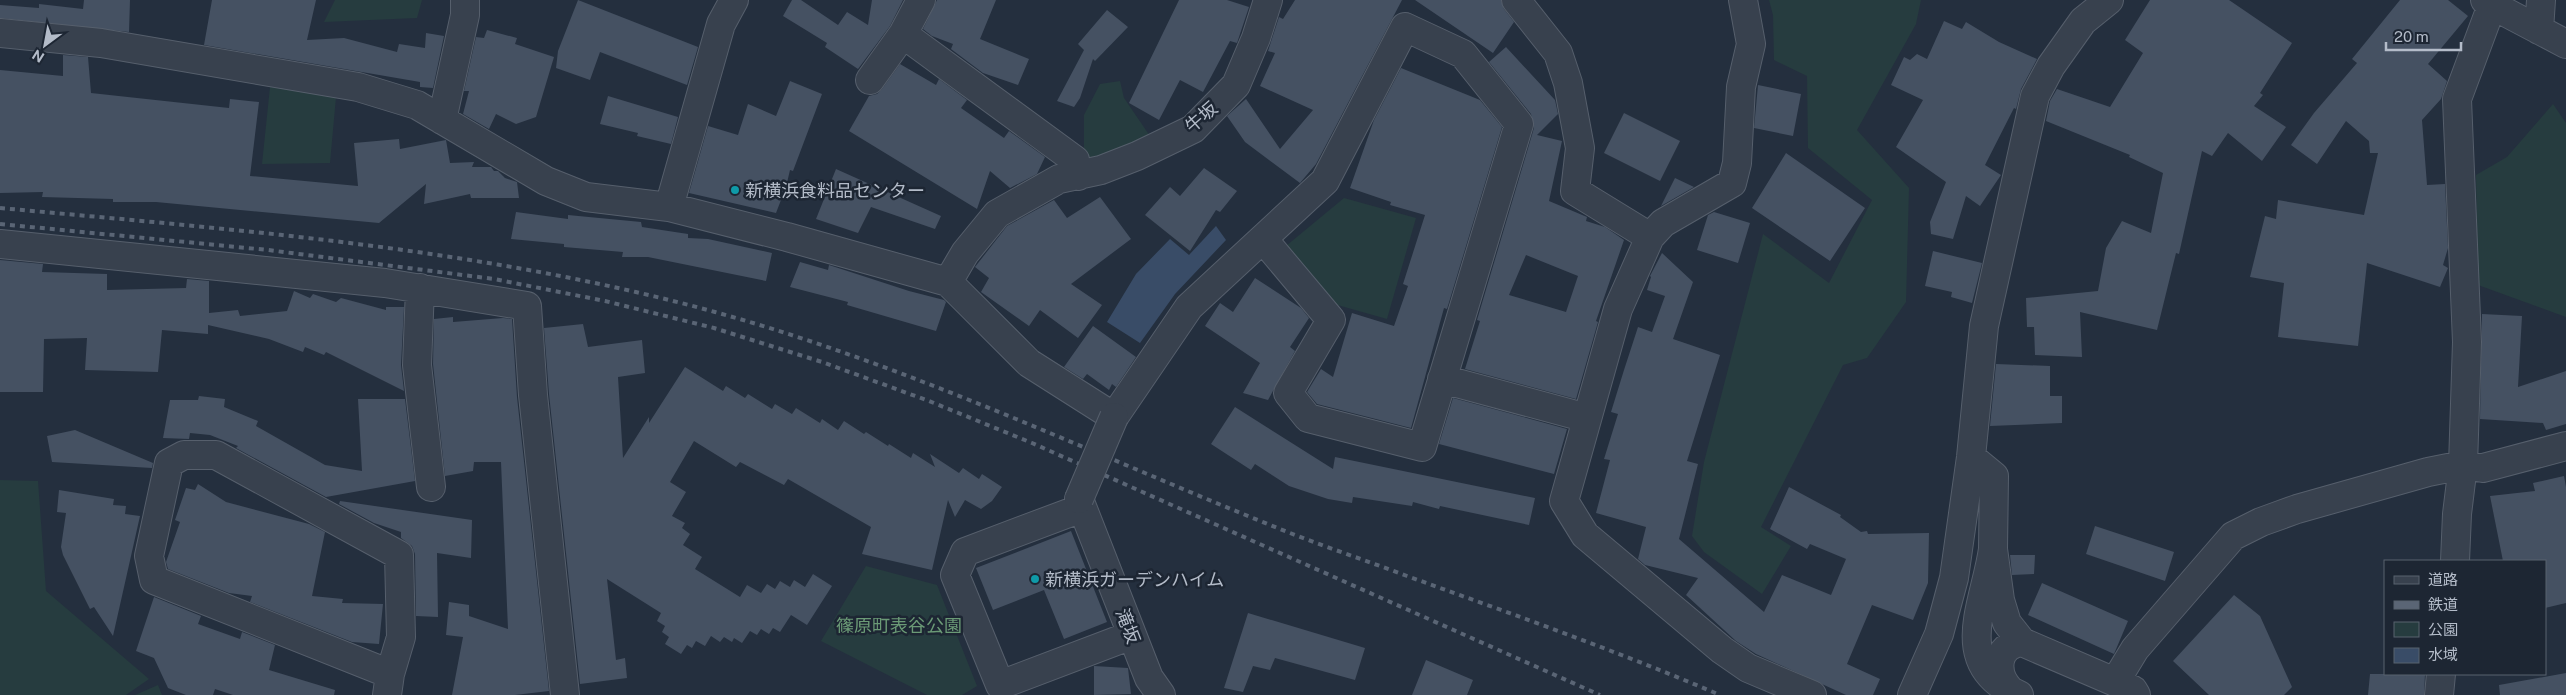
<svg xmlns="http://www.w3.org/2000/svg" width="2566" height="695" viewBox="0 0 2566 695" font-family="'Public Sans','Noto Sans JP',sans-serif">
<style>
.green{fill:#263c3f}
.water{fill:#394c67}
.building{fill:#455162;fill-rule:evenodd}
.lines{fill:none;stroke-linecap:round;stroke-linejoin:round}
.minor-casing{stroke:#565f6c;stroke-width:30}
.minor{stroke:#38414e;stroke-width:28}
.rail{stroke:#5a6575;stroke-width:4;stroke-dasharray:5 5;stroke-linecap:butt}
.minor-bridge-casing{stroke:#565f6c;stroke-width:30;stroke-linecap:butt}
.minor-bridge{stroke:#38414e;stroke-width:28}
.culture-dot{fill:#0f9aa8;stroke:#1d2633;stroke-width:2}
.labels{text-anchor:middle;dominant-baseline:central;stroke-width:5;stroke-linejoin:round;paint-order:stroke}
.street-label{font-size:18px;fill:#b4bcc9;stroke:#1d2633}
.poi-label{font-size:18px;fill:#b4bcc9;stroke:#1d2633;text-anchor:start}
.park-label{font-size:18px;fill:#6b9a76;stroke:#1d2633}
</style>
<rect width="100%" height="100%" fill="#242f3e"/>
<path class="green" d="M335,0H422L417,18L324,22Z
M1769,0H1921L1916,24L1857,130L1909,188L1906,302L1867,358L1843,365L1761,527L1791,546L1762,594L1704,552L1692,536L1704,462L1763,234L1829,283L1872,200L1808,148L1807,76L1774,60L1773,15Z
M1120,81L1124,98L1154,142L1084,171V115L1100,84Z
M270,87L336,97L330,163L262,164Z
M2553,104L2566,123V317L2478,285L2476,175L2507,157Z
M1344,198L1416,218L1387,319L1334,304L1286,246Z
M0,480L38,481L46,591L149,679L126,695H0Z
M866,566L937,585L977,686L962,695H927L821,641Z
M158,685L162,695H135Z"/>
<path class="water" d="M1216,226L1226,240L1175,294L1140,343L1107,322L1136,274L1170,239L1189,255Z"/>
<path class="building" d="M84,0H130L129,32L0,18V5L39,8V4L83,9Z
M212,0H316L307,40L344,38L397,52L399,44L425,48L426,33L444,36L433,88L420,87V82L204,45Z
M578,0L698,47L687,85L600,52L590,80L556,68L558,51Z
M792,0H801L838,25L847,12L868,25L872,0H903L890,26L858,69L825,47L827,43L783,16Z
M937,0H996L980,39L1029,59L1018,85L983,73L951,49L953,44L932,36L923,29Z
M1179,0H1227L1249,7L1237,43L1230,41L1203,92L1180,80L1159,120L1129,103Z
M1295,0H1402L1316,164L1300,183L1245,142L1227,116L1246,99L1280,149L1313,110L1260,86L1275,53L1268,51L1279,17L1283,19Z
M1415,0H1501L1504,9L1514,22L1493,53Z
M2150,0H2229L2292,43L2260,93L2263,95L2254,106L2286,127L2262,161L2228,133L2212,156L2202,151L2179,254L2176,253L2157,330L2080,312L2082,357L2035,355L2034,327H2027L2026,298L2098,291L2106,248L2122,221L2151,233L2163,173L2129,157L2130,155L2046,121L2050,101L2057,89L2110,107L2143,53L2125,40Z
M2400,0H2448L2468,16L2428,64L2447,81L2441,99L2422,120L2427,185L2445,184L2448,248L2443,265L2448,268L2440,287L2367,263L2358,346L2278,337L2284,283L2250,277L2265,216L2276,219L2278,200L2364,215L2378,153H2370L2369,141L2346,121L2317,164L2291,145L2314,113L2357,63L2352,59Z
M1107,10L1128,27L1095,61L1093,59L1080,98L1074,107L1057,101L1084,50L1078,44Z
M1944,21L1962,29L1966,22L1999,42L2037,59L2021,89L2016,109L2014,108L1985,165L2001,175L1980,206L1966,196L1953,239L1931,234L1930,222L1946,182L1896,147L1923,100L1891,85L1904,57L1910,60L1917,54L1927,59Z
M487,30L517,38L515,44L554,57L536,117L516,124L496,114L489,129L463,114L469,91H464L476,37L484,38Z
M1506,47L1555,100L1558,114L1537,135L1562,141L1549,201L1587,217L1586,221L1605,227L1624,240L1596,321L1598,322L1576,399L1465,369L1480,321L1477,320L1534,128L1531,114L1489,62ZM1526,255L1578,276L1566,312L1509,295Z
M63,55L88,57L91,93L229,108L230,99L259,102L250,176L358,186L354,143L399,139L400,149L446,140L450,163L474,162L472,167H491L494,171H498L505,178L517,182L519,198H471L470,194L424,204L426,184L379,223L156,202H113V199L42,197L43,192L0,193V70L63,76Z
M900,64L936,85L939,79L967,100L961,108L1004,138L1009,131L1045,157L1037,174L1010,188L990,171L977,209L849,131L869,96L877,94L882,89Z
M1401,68L1480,100L1502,127L1447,309L1444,308L1411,428L1317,404L1307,392L1321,369L1333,377L1352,313L1394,326L1408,286L1403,284L1425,215L1390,205L1391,202L1350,188L1374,120Z
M790,81L822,94L793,171L790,170L786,187L776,213L689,193L708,126L738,135L748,104L776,116Z
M1758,85L1801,94L1793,136L1754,128Z
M608,96L678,117L671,144L637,136L638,133L600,124Z
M1624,113L1680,141L1660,181L1604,153Z
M1786,153L1865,208L1830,261L1752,208Z
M1204,168L1237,191L1220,212L1216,210L1190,251L1145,215L1170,187L1180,196Z
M836,169L941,216L935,229L871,207L858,233L816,219Z
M1675,178L1694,187L1661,206Z
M1100,197L1131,239L1071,284L1102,305L1078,338L1040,310L1029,326L981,292L989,278L975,267L1007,226L1054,200L1067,218Z
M516,212L568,219V215L641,222L642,227L688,234V238L708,239L772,253L766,281L648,257H622L623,252L564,247V244L511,239Z
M1714,212L1750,223L1738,263L1697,250L1708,215Z
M1933,251L1982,263L1972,303L1951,297L1952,292L1925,286Z
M1662,253L1693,282L1673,339L1720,355L1687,461L1698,464L1679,539L1764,612L1782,575L1831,595L1846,559L1810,544L1807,549L1770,529L1789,487L1841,515L1840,517L1861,532L1867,531L1868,534L1929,533L1928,583L1913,620L1872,605L1847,664L1880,679L1873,695H1846L1756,654L1736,641L1686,595L1698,578L1645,565L1638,559L1646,527L1596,513L1610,460L1604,459L1618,414L1611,412L1624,370L1638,327L1652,332L1665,296L1647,290L1651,277L1650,276Z
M0,260L43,264L42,272L107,274V290L186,288L187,279L209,281V313L238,310L240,316L287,311L294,291L310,298L313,294L336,302L341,298L386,310V307H404L401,365L404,391L326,352L324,355L305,347L303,352L269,339L208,325V334L162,330L158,372L85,370L87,338L44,339L43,392H0Z
M800,262L828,270L829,265L909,291L944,300L946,302L936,331L847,305L848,302L790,287Z
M1255,278L1301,308L1309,318L1290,347L1295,351L1268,400L1243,393L1260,363L1205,326L1220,303L1233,312Z
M2482,314L2522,316L2518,387L2566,371V424L2546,430L2543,423L2480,419Z
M453,317V322L503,318L512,319L517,397L549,691L515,695H452L463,637L446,635L449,602L469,605V616L508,629L501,462H474L473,471L445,476L433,364L434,319Z
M583,324L588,347L642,340L645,373L618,377L623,458L649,417V423L685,367L723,391L726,386L745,398L748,394L772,409L775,404L792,414L796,408L820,423L822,419L838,430L844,421L864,434L866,432L888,446L889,444L911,458L913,453L935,467L930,454L959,473L963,468L979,479L982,474L1002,487L992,501L981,509L965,500L955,517L948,500L932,570L862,554L871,527L788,479L784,485L740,462L736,467L694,441L670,482L686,492L672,516L685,523L682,528L690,534L683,545L702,557L695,569L740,597L747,585L761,593L767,584L775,589L780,581L790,587L794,580L805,587L813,574L832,586L807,625L791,615L780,632L773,628L769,634L761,629L757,635L750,631L742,643L734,638L732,642L724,637L720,642L711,636L705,646L696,641L692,648L687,645L681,654L665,644L669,637L662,632L665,626L657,621L661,613L607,579L616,660L625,658L627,678L580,684L549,394L544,328Z
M1093,326L1136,357L1116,387L1112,384L1109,390L1087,374L1083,379L1064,367Z
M1996,364L2050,366V396H2062V423L1990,426Z
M199,396L225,399L224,407L258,421L256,426L325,465L362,471L358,399H405L415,481L326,497L236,448L238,446L210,435L190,433L189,439L163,438L170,400H198Z
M1453,398L1567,429L1554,474L1439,444Z
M1235,407L1333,469L1335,457L1535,498L1529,525L1440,506L1439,509L1413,502L1412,506L1353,497L1352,503L1328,499L1289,486L1255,464L1251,470L1211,444Z
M75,430L153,463L152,468L52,462L47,436Z
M2564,476L2566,487V603L2545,608V561H2503L2490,496L2535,491L2533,483Z
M198,484L226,502L309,524L325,532L312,596L343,599L342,603L383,604L379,644L352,642L250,602L252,596L229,593L168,569L166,562L180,522L175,520L186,488L195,490Z
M59,490L114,499L113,505L126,506L125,514L140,516L113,636L94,607L90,609L63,555L61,547L66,513L57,512Z
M340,501L472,520L471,558L437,553L438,617L416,616L415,554L412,546L401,538V532L374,523L339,504Z
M2095,526L2174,552L2165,581L2086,554Z
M1071,531L1107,622L1064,639L1044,590L993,610L976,568Z
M2010,555H2035L2034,574L2012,575Z
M2042,583L2128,621L2114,654L2028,615Z
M2234,595L2260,616L2292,687L2284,695H2209L2173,661Z
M154,597L201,616L198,624L240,639L242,632L275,645L269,670L335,690L334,695H233L215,689L213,695H186L168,688L154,658L136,651Z
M1248,613L1365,648L1355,680L1275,658L1270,670L1253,666L1243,692L1224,688Z
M1426,660L1473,680L1467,695H1412Z
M1094,666L1128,668L1131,694L1094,695Z
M2566,673V695H2500L2499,685Z
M2370,674H2425L2424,695H2368Z"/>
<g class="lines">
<defs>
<path id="minor" d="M1516,0L1558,53L1568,83L1580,148L1575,191L1650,237
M1743,0L1751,44L1741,87L1737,163L1732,183L1663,223L1650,237L1618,309L1564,501L1585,535L1722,650L1748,668L1812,695
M2492,5L2566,44
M2539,30L2541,0
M0,33L101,43L358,87L417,105L546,181L586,197L669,207L787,237L948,282L1029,363L1114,417L1189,307L1325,181L1405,27L1463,54L1519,124L1422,447L1308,418L1288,393L1331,320L1263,239
M903,34L1075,160L1078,176
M870,80L903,34L921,0
M442,120L465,15V0
M669,207L721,24L734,0
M0,244L385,283L527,306L533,395L565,695
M948,282L965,253L997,214L1059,179L1101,170L1137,156L1193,129L1236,85L1256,38L1268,0
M420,288L417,365L431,487
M1442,379L1587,418
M1971,457L1994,476L1993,549
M1079,499L1149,678L1161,695
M1082,508L965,552L955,575L1000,685L1132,635
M2455,561L2457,514L2463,465L2467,342L2457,99L2492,5L2485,0
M2115,682L2135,649L2233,536L2261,522L2297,509L2428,472L2463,465L2483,468L2566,446
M2010,690C1994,674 1995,645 2022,642
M387,695L390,674L401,637L399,555L216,455H184L169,463L149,556L154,580L390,674
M1912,695L1939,634L1954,578L1971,457L1984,326L2035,96L2051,66L2083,21L2109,0
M2019,695C1949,664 1985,605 1993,549L2000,600L2007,623L2022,642L2115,682L2133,690L2136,695
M2439,695L2441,674"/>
</defs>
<use href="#minor" class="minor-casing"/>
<use href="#minor" class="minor"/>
<path class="rail" d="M0,208C239,230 482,248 715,312C910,366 1093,454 1280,529C1322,546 1365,560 1407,576C1512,614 1617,651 1720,695
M0,224L268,250L494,279L605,301L714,328L822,362L929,401L1032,443L1600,695"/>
<defs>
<path id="minor-bridge" d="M1079,499L1114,417"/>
</defs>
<use href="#minor-bridge" class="minor-bridge-casing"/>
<use href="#minor-bridge" class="minor-bridge"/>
</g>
<g class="culture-dot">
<circle cx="735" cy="190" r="5"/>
<circle cx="1035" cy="579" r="5"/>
</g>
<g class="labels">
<g class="street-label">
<text transform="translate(1201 117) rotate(-41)">牛坂</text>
<text transform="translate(1128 626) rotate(69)">滝坂</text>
</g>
<g class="poi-label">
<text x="745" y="190">新横浜食料品センター</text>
<text x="1045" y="579">新横浜ガーデンハイム</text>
</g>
<g class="park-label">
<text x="899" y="625">篠原町表谷公園</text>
</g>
</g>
<rect x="2384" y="560" width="162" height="115" fill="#1d2633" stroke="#59626f"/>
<rect x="2394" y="576" width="25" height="8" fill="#38414e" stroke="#59626f"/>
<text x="2428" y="585" font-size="15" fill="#b4bcc9">道路</text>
<rect x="2394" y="601" width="25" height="8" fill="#5a6575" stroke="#59626f"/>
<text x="2428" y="610" font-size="15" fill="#b4bcc9">鉄道</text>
<rect x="2394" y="622" width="25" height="15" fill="#263c3f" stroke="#59626f"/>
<text x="2428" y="635" font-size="15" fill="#b4bcc9">公園</text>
<rect x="2394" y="648" width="25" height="15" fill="#394c67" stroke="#59626f"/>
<text x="2428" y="660" font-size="15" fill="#b4bcc9">水域</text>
<g transform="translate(45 45) rotate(212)" stroke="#1d2633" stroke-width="4" paint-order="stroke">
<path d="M0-4L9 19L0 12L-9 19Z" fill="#b4bcc9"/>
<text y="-8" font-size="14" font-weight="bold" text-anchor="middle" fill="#b4bcc9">N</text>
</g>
<path d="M2386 42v8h75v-8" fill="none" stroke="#b4bcc9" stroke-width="2.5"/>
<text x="2394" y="42" font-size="15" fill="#b4bcc9" stroke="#1d2633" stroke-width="4" paint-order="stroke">20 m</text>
</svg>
